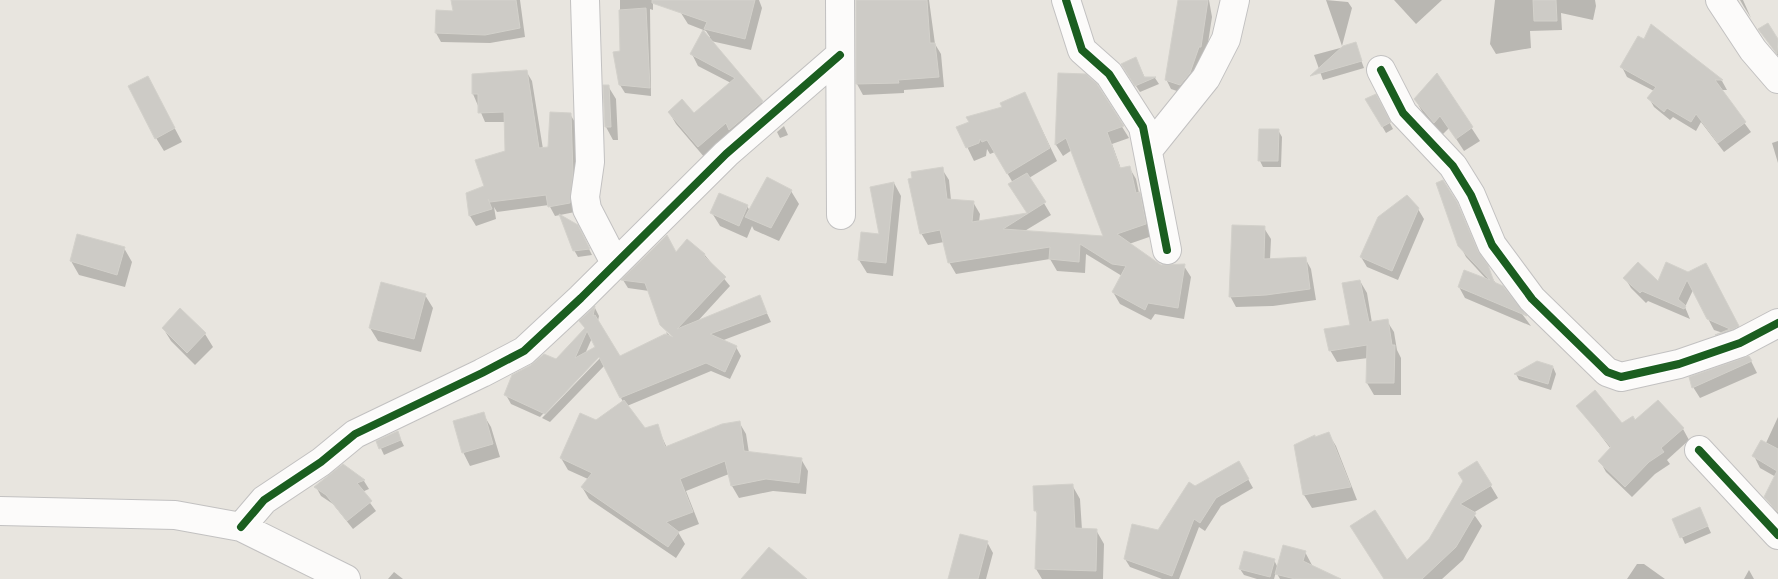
<svg xmlns="http://www.w3.org/2000/svg" width="1778" height="579" viewBox="0 0 1778 579" font-family="Mulish,sans-serif">
<style>
.shadow{fill:#0003;fill-rule:evenodd}
.building{fill:#cdcbc6;stroke:#d3d1cb;fill-rule:evenodd}
.lines{fill:none;stroke-linecap:round;stroke-linejoin:round}
.street-casing{stroke:#c2c1c1;stroke-width:30}
.street{stroke:#fcfbfa;stroke-width:28}
.cycleway-casing{stroke:#fff;stroke-width:11}
.cycleway{stroke:#1b5e20;stroke-width:8}
</style>
<rect width="100%" height="100%" fill="#e8e5df"/>
<path class="shadow" d="M456,0H520L525,37L490,43L441,42L436,33L437,12H455Z
M620,0H653V10L650,9L651,96L625,93L620,85Z
M686,0H759L762,8L751,50L711,41L762,102L769,114L705,158L676,124L669,112L694,114L731,83L698,66L692,54L710,37L706,31L688,24L681,13Z
M857,0H929L935,44L941,54L944,87L904,90V93L863,95L857,84Z
M1179,0H1209L1212,17L1206,56L1186,94L1171,89L1166,79Z
M1326,0L1348,2L1352,8L1342,46Z
M1394,0H1442L1416,24Z
M1495,0H1595L1596,6L1593,20L1561,13L1562,30L1530,31L1531,48L1496,54L1490,44Z
M1740,0H1743L1751,18L1744,7Z
M1768,24L1778,41V56L1760,29Z
M1652,26L1722,81L1727,90H1720L1751,132L1724,152L1701,122L1696,131L1673,117L1670,120L1654,107L1649,98L1654,91L1627,77L1622,67L1644,41Z
M1355,44L1364,68L1323,80L1314,55Z
M1139,65L1145,78H1155L1159,84L1140,92L1126,71Z
M526,71L532,81L543,149H549L570,114L576,124L578,183L575,212L555,216L549,205L497,212L494,207L496,219L476,226L470,216L467,194L486,187L507,152L505,122H485L473,94Z
M1059,75L1096,85L1129,138L1112,144L1121,169L1129,167L1136,179L1139,193L1146,205L1152,236L1129,244L1161,266H1184L1191,277L1184,319L1155,314L1151,320L1120,304L1113,292L1122,276L1086,254L1085,273L1057,271L1050,259L956,274L949,262L944,242L928,245L921,233L942,169L949,180L951,200L973,202L980,214L979,222L1028,214L1017,196L1013,183L995,152L990,154L987,149L986,156L974,161L958,128L1004,108L1025,94L1057,161L1029,178L1051,215L1023,232L1104,238L1072,150L1063,156L1056,145Z
M1437,75L1480,141L1464,151L1449,128L1442,135L1423,113L1415,99Z
M608,86L616,99L618,140H613L606,127Z
M155,91L182,142L164,151L156,138Z
M1375,95L1393,129L1386,133L1367,100Z
M784,126L788,135L780,138L777,132Z
M1278,130L1282,137L1281,167H1263L1260,161Z
M1778,141V163L1772,143Z
M894,183L901,196L893,276L867,273L859,260L881,235Z
M791,191L799,204L779,241L754,230L752,226L747,238L720,226L712,213L747,206L750,211Z
M1456,203L1481,258L1496,284L1502,287L1531,326L1465,298L1459,287L1488,281L1466,257L1460,245Z
M1418,209L1424,219L1398,280L1367,267L1361,257Z
M1264,228L1271,239L1270,260L1305,258L1311,269L1316,300L1273,306L1236,307L1230,296Z
M581,233L592,255L578,257L574,250Z
M78,236L124,248L132,262L125,287L79,275L71,261Z
M676,254H704L730,286L696,323L759,296L771,322L721,341L736,347L741,356L730,379L711,371L627,406L645,430L657,426L667,448L739,422L746,434L749,453L801,459L808,471L806,494L773,491L739,498L732,486L729,474L686,491L699,524L678,532L685,544L676,558L589,499L582,487L588,479L568,470L561,458L596,421L623,402L605,365L550,422L542,418L602,356H598L540,417L511,404L506,395L557,360L586,329L581,321L595,308L599,316L598,321L619,357L668,337L666,332L677,342L649,291L628,288L623,280ZM592,338L596,348L585,354Z
M1688,273L1712,275L1744,337L1722,345L1717,336L1723,333L1714,330L1693,290L1685,307L1690,319L1648,301L1646,303L1631,288L1625,278L1659,283Z
M1360,281L1367,293L1372,323L1387,321L1394,332L1397,350L1401,358V395H1374L1367,383L1368,358L1337,362L1330,350L1351,326Z
M425,295L433,308L421,352L378,341L370,328Z
M180,310L205,334L213,347L195,365L171,341L163,328Z
M1749,357L1757,373L1700,398L1693,387Z
M1553,367L1556,374L1551,390L1519,380L1516,374Z
M1658,401L1683,429L1689,440L1667,460L1670,464L1655,474L1632,497L1606,472L1600,461L1611,449L1578,406L1622,424L1635,422Z
M483,414L491,427L500,457L470,466L463,452Z
M1778,417V515L1766,497L1776,477L1760,468L1754,456L1766,443Z
M397,432L404,446L384,455L378,442Z
M1328,433L1336,446L1357,500L1312,508L1304,495L1296,446Z
M1239,463L1253,488L1221,506L1205,531L1199,527L1179,579H1162L1130,567L1125,559L1159,531L1195,487Z
M1477,463L1498,498L1473,513L1482,526L1463,560L1442,579H1384L1430,540Z
M343,466L364,481L369,489L362,492L376,511L353,529L333,504L321,496L316,487Z
M1072,485L1080,499L1082,530H1096L1104,544L1103,579H1042L1036,569L1038,516L1036,511Z
M1703,515L1711,533L1685,544L1674,519Z
M987,542L993,553L986,579H949Z
M1305,552L1313,567L1338,579H1280L1276,572L1274,579H1257L1244,575L1240,569L1274,560L1278,568Z
M1637,564H1644L1665,579H1627Z
M1749,570L1754,579H1744Z
M394,572L403,579H388Z"/>
<path class="building" d="M451,0H516L520,28L485,35L435,33L436,10L453,11Z
M652,0H755L745,39L704,29L707,22L652,3Z
M856,0H927L930,43H935L939,77L898,80L899,83L856,84Z
M1178,0H1208L1201,47H1199L1190,73L1180,85L1165,80Z
M1533,0H1556L1557,21H1534Z
M646,8L650,88L619,85L613,52L620,51L619,10Z
M1768,23L1778,39L1777,54L1758,29Z
M1651,24L1723,80H1715L1746,122L1718,143L1696,114L1691,122L1667,108L1664,112L1647,98L1656,87L1620,67L1638,36L1644,39Z
M703,30L763,101L729,130L726,123L698,147L668,112L682,99L694,113L735,78L690,54Z
M1356,42L1362,61L1310,76L1343,46Z
M1136,57L1144,77H1156L1135,86L1121,64Z
M527,70L539,148L548,147L550,112L571,113L573,173L570,203L548,207L546,195L490,202L488,199L492,209L469,216L466,193L484,186L475,160L505,151L504,112L478,113V94H472V74Z
M1058,73L1086,74L1097,84L1124,126L1107,132L1120,168L1130,166L1136,193L1140,192L1146,224L1117,234L1161,265L1185,264L1178,308L1148,303L1145,310L1112,292L1126,266L1112,264L1080,244L1079,262L1049,259L1050,247L948,263L940,230L920,234L908,179L912,178L911,172L943,167L947,199L974,201L972,222L1027,213L1008,184L1027,173L1046,202L1003,229L1103,236L1066,138L1055,145Z
M1437,73L1473,127L1456,139L1440,116L1434,123L1414,99Z
M148,76L175,128L155,139L128,86Z
M603,85H609L611,127H605Z
M1025,92L1050,148L1007,174L987,140L982,142L980,139L979,143L966,148L956,127L969,122L966,117L1002,107L1000,103Z
M1376,94L1391,122L1382,127L1365,99Z
M1259,129H1279L1278,161H1258Z
M767,177L792,190L771,228L745,217Z
M1443,180L1457,202L1478,251L1488,265L1494,282L1503,286L1527,316L1458,287L1464,270L1490,280L1458,246L1436,183Z
M894,182L886,263L858,260L861,232L879,234L870,187Z
M719,193L748,205L739,226L710,213Z
M1407,195L1419,208L1392,271L1360,257L1378,217Z
M559,214L578,225L590,249L573,251Z
M1232,225L1265,226L1264,259L1306,257L1310,289L1266,295L1229,297Z
M77,234L125,247L117,275L70,261Z
M667,235L676,252L687,239L705,254L704,256L726,277L677,329L760,295L767,313L710,334L737,346L725,372L706,363L620,398L599,357L545,414L504,395L512,375L531,365L544,354L556,359L585,328L579,321L595,306L593,316L595,315L620,356L665,334L673,337L660,325L645,283L621,280ZM587,331L595,347L575,358Z
M1638,262L1658,281L1666,262L1688,272L1706,263L1739,326L1734,329L1715,335L1730,329L1707,319L1687,280L1678,299L1686,306L1684,309L1642,291L1640,293L1623,278Z
M1360,280L1369,322L1388,319L1392,345H1395L1394,383H1366L1367,345L1329,351L1324,329L1350,325L1342,283Z
M381,282L426,294L414,339L369,328Z
M180,308L206,333L187,353L162,328Z
M1749,356L1752,361L1692,388L1689,377Z
M1537,361L1553,366L1548,384L1514,374Z
M1595,390L1622,423L1633,416L1635,420L1658,400L1684,428L1661,448L1664,452L1649,462L1625,487L1598,461L1611,447L1576,406Z
M624,400L645,428L658,424L665,447L722,424L740,421L744,451L802,458L799,483L766,479L731,486L725,461L680,479L693,512L666,522L679,532L668,547L581,487L592,473L560,458L580,413L596,420Z
M484,412L493,444L462,453L453,421Z
M398,431L401,440L379,449L376,441Z
M1329,432L1351,487L1303,495L1294,445L1315,435V437Z
M1761,440L1778,449V512L1764,497L1777,471L1752,456Z
M1239,461L1249,479L1216,498L1200,523L1194,519L1172,576L1124,559L1132,524L1158,530L1189,482L1195,486Z
M1477,461L1492,485L1460,504L1476,513L1456,547L1422,579H1384L1350,526L1375,510L1407,560L1429,539L1463,481L1458,473Z
M343,464L365,480L357,483L372,501L347,521L326,495L314,487Z
M1073,484L1075,528L1097,529L1096,571L1035,569L1037,511H1034L1033,486Z
M1700,507L1708,526L1680,538L1672,519Z
M960,534L988,541L978,579H948Z
M1283,545L1306,551L1303,561L1341,579H1295L1275,574Z
M769,547L807,579H741Z
M1244,551L1275,559L1270,577L1239,569Z"/>
<g class="lines">
<defs>
<path id="street" d="M585,0L590,162L585,197L587,209L615,263
M840,0L841,215
M1066,0L1082,50L1109,74L1143,127L1167,250
M1720,0L1753,50L1778,79
M1381,70L1403,113L1453,166L1471,195L1492,245L1532,299L1607,372L1621,377L1679,364L1740,343L1778,323
M1149,149L1206,78L1226,39L1235,0
M1699,450L1778,535
M0,511L175,515L241,527L346,579
M241,527L264,500L321,462L355,434L482,373L524,351L581,298L726,154L840,55"/>
</defs>
<use href="#street" class="street-casing"/>
<use href="#street" class="street"/>
<defs>
<path id="cycleway" d="M1066,0L1082,50L1109,74L1143,127L1167,250
M1381,70L1403,113L1453,166L1471,195L1492,245L1532,299L1607,372L1621,377L1679,364L1740,343L1778,323
M1699,450L1778,535
M241,527L264,500L321,462L355,434L482,373L524,351L581,298L726,154L840,55"/>
</defs>
<use href="#cycleway" class="cycleway-casing"/>
<use href="#cycleway" class="cycleway"/>
</g>
</svg>
